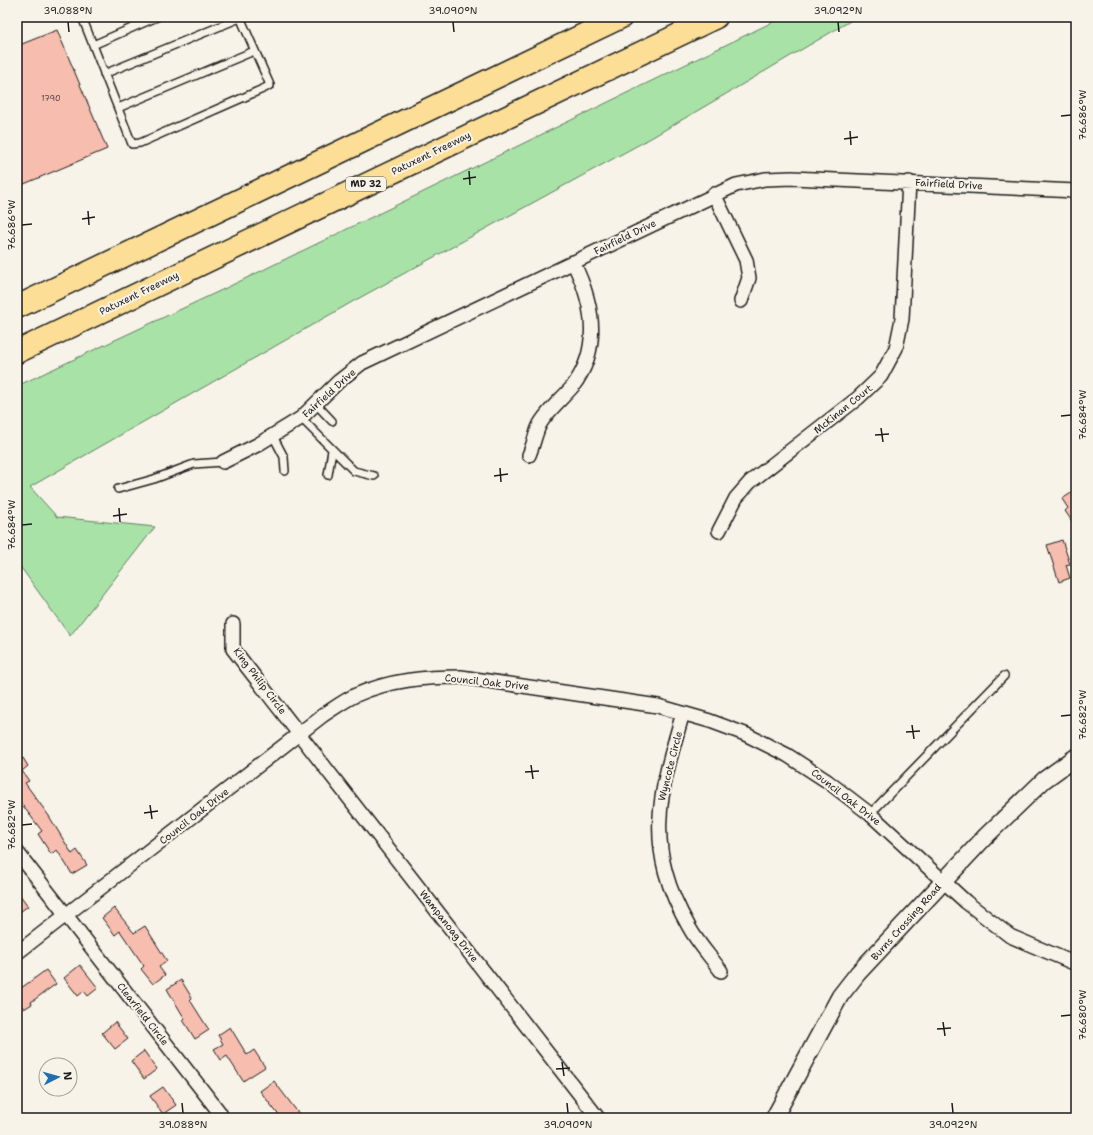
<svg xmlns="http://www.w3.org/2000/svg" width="1093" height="1135" viewBox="0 0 1093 1135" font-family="'Shantell Sans',sans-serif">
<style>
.green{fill:#a8e2a7;stroke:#627f62}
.building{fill:#f7bdaf;stroke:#1c1c1c}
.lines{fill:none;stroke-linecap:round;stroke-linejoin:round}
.service-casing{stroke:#1c1c1c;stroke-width:10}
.minor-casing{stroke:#1c1c1c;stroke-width:16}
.tertiary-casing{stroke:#1c1c1c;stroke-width:19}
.motorway-casing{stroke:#1c1c1c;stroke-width:25}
.service{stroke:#f7f3e8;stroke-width:7}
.minor{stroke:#f7f3e8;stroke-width:13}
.tertiary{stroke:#f7f3e8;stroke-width:16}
.motorway{stroke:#fcde96;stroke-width:22}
.ticks{fill:none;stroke:#1c1c1c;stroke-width:1.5}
.labels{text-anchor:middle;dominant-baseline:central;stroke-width:4;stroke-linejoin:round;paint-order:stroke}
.number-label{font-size:8px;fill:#534441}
.shield{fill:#f7f3e8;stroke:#5e5c59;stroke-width:1}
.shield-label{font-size:9px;font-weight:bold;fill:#1c1c1c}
.street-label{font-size:10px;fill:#1c1c1c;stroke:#f7f3e8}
.neatline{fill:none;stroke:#1c1c1c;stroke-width:1.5}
.ticks-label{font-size:10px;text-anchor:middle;fill:#1c1c1c}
</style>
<rect width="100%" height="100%" fill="#f7f3e8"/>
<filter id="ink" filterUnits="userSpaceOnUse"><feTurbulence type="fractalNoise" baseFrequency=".025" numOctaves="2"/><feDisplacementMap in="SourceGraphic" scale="8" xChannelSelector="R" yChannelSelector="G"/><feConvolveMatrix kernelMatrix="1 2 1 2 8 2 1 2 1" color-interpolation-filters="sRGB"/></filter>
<g filter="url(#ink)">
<path class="green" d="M783,17H857L651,138L352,302L30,487L57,517L155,527L70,636L17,562V386L226,288Z"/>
<path class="building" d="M57,30L107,149L17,187V46Z
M1076,490V527L1065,511L1068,508L1062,499Z
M1062,540L1070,564L1066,565L1070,578L1059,582L1047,545Z
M23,758L28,766L22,771L29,781L25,783L49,816L72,854L77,850L87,865L72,874L57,850L51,854L38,834L42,831L17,798V762Z
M17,891L28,906L17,914Z
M114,908L134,933L145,926L167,961L159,967L165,975L153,984L141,969L144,966L120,931L115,935L102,918Z
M80,965L98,988L88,996L84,991L78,996L64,978Z
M46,970L56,984L31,1002L32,1004L24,1009L22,1006L17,1010V991Z
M181,980L192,998L190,1000L209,1030L195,1039L183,1020L185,1019L167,989Z
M115,1022L128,1039L115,1049L102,1033Z
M230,1027L247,1055L254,1050L265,1067L243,1081L227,1056L221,1060L214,1049L223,1044L218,1035Z
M144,1051L157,1069L144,1079L131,1061Z
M274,1081L302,1118H281L260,1091Z
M163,1087L176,1105L163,1114L150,1096Z"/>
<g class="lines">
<defs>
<path id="service" d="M82,17L132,144L140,143L265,88L270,85L240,17
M93,45L157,17
M104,74L240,18
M118,108L254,51
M316,404L332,421
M301,418L354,471L374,476
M273,436L284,457L285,471
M328,475L332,450
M118,489L154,479L194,464L223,462
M870,814L1004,676"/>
<path id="minor" d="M714,194L746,260L749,278L741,301
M529,455C533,446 535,435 539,426C545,413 563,398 573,386C602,347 593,302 573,262
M223,462L257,445L301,418L339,381L362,363L736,185L765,179L792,178L1076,191
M719,531L736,498L750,482L858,398L881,376L896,348L902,319L909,182
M233,624V649L598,1118
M683,713C659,795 643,847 689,927C697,942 710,956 721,971
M17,852L220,1113
M17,953L322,716C333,709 345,700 356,695C390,680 424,677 461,677L658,706L710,721L745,734L787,755L827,781L870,814L966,902L1010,936L1076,964"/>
<path id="tertiary" d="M774,1118L840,996L858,973L986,836L1044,780L1076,757"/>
<path id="motorway" d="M17,307L621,17
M17,352L716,17"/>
</defs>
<use href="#service" class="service-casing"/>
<use href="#minor" class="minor-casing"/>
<use href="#tertiary" class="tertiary-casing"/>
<use href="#motorway" class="motorway-casing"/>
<use href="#service" class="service"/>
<use href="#minor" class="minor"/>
<use href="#tertiary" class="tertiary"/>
<use href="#motorway" class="motorway"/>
</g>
</g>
<path class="ticks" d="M68,22L69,32M453,22L454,32M838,22L839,32M1061,116L1071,115M850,131L851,145M844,139L858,137M469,171L470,185M463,179L476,177M88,211L89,225M82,219L95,217M22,225L32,224M1061,416L1071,415M881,428L883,442M875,435L889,434M500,468L501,482M494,476L508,474M119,508L120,522M113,516L127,514M22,525L32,524M1061,716L1071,715M912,725L914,739M906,732L920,731M531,765L533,779M525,772L539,771M150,805L152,819M144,813L158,811M22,825L32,824M1061,1016L1071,1015M943,1022L945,1036M937,1029L951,1028M562,1062L564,1076M556,1069L570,1068M182,1103L183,1113M567,1103L568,1113M952,1103L953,1113"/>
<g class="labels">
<g class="number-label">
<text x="51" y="98">1790</text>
</g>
<rect class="shield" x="346" y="177" width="40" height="14" rx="3"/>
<g class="shield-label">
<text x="366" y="184">MD 32</text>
</g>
<g class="street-label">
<text transform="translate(431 153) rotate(-26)">Patuxent Freeway</text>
<text transform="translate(949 184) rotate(3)">Fairfield Drive</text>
<text transform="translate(625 237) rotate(-26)">Fairfield Drive</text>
<text transform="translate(139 293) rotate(-26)">Patuxent Freeway</text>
<text transform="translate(329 393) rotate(-42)">Fairfield Drive</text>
<text transform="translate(843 409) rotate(-39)">McKinan Court</text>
<text transform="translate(260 681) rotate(53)">King Philip Circle</text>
<text transform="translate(487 682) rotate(6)">Council Oak Drive</text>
<text transform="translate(670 766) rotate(-76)">Wyncote Circle</text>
<text transform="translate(846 797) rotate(38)">Council Oak Drive</text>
<text transform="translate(194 816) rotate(-38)">Council Oak Drive</text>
<text transform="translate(906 922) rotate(-48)">Burns Crossing Road</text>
<text transform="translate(449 926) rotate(52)">Wampanoag Drive</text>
<text transform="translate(143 1014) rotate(52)">Clearfield Circle</text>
</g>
</g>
<rect width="1093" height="1135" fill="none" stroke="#f7f3e8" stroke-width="44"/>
<g transform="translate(58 1077) rotate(84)"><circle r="19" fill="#f7f3e8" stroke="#9f9d96"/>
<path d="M0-3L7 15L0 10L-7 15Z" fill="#1f6fb2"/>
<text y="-6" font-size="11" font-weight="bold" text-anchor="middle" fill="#1c1c1c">N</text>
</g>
<rect x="22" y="22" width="1049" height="1091" class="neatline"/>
<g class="ticks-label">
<text x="68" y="14">39.088°N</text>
<text x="453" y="14">39.090°N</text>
<text x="838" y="14">39.092°N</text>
<text transform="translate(1082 115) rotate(-90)" y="4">76.686°W</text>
<text transform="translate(11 225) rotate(-90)" y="4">76.686°W</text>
<text transform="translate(1082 415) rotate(-90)" y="4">76.684°W</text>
<text transform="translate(11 525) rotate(-90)" y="4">76.684°W</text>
<text transform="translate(1082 715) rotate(-90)" y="4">76.682°W</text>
<text transform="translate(11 825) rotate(-90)" y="4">76.682°W</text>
<text transform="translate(1082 1015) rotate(-90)" y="4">76.680°W</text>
<text x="183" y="1128">39.088°N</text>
<text x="568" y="1128">39.090°N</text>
<text x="953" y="1128">39.092°N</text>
</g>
</svg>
